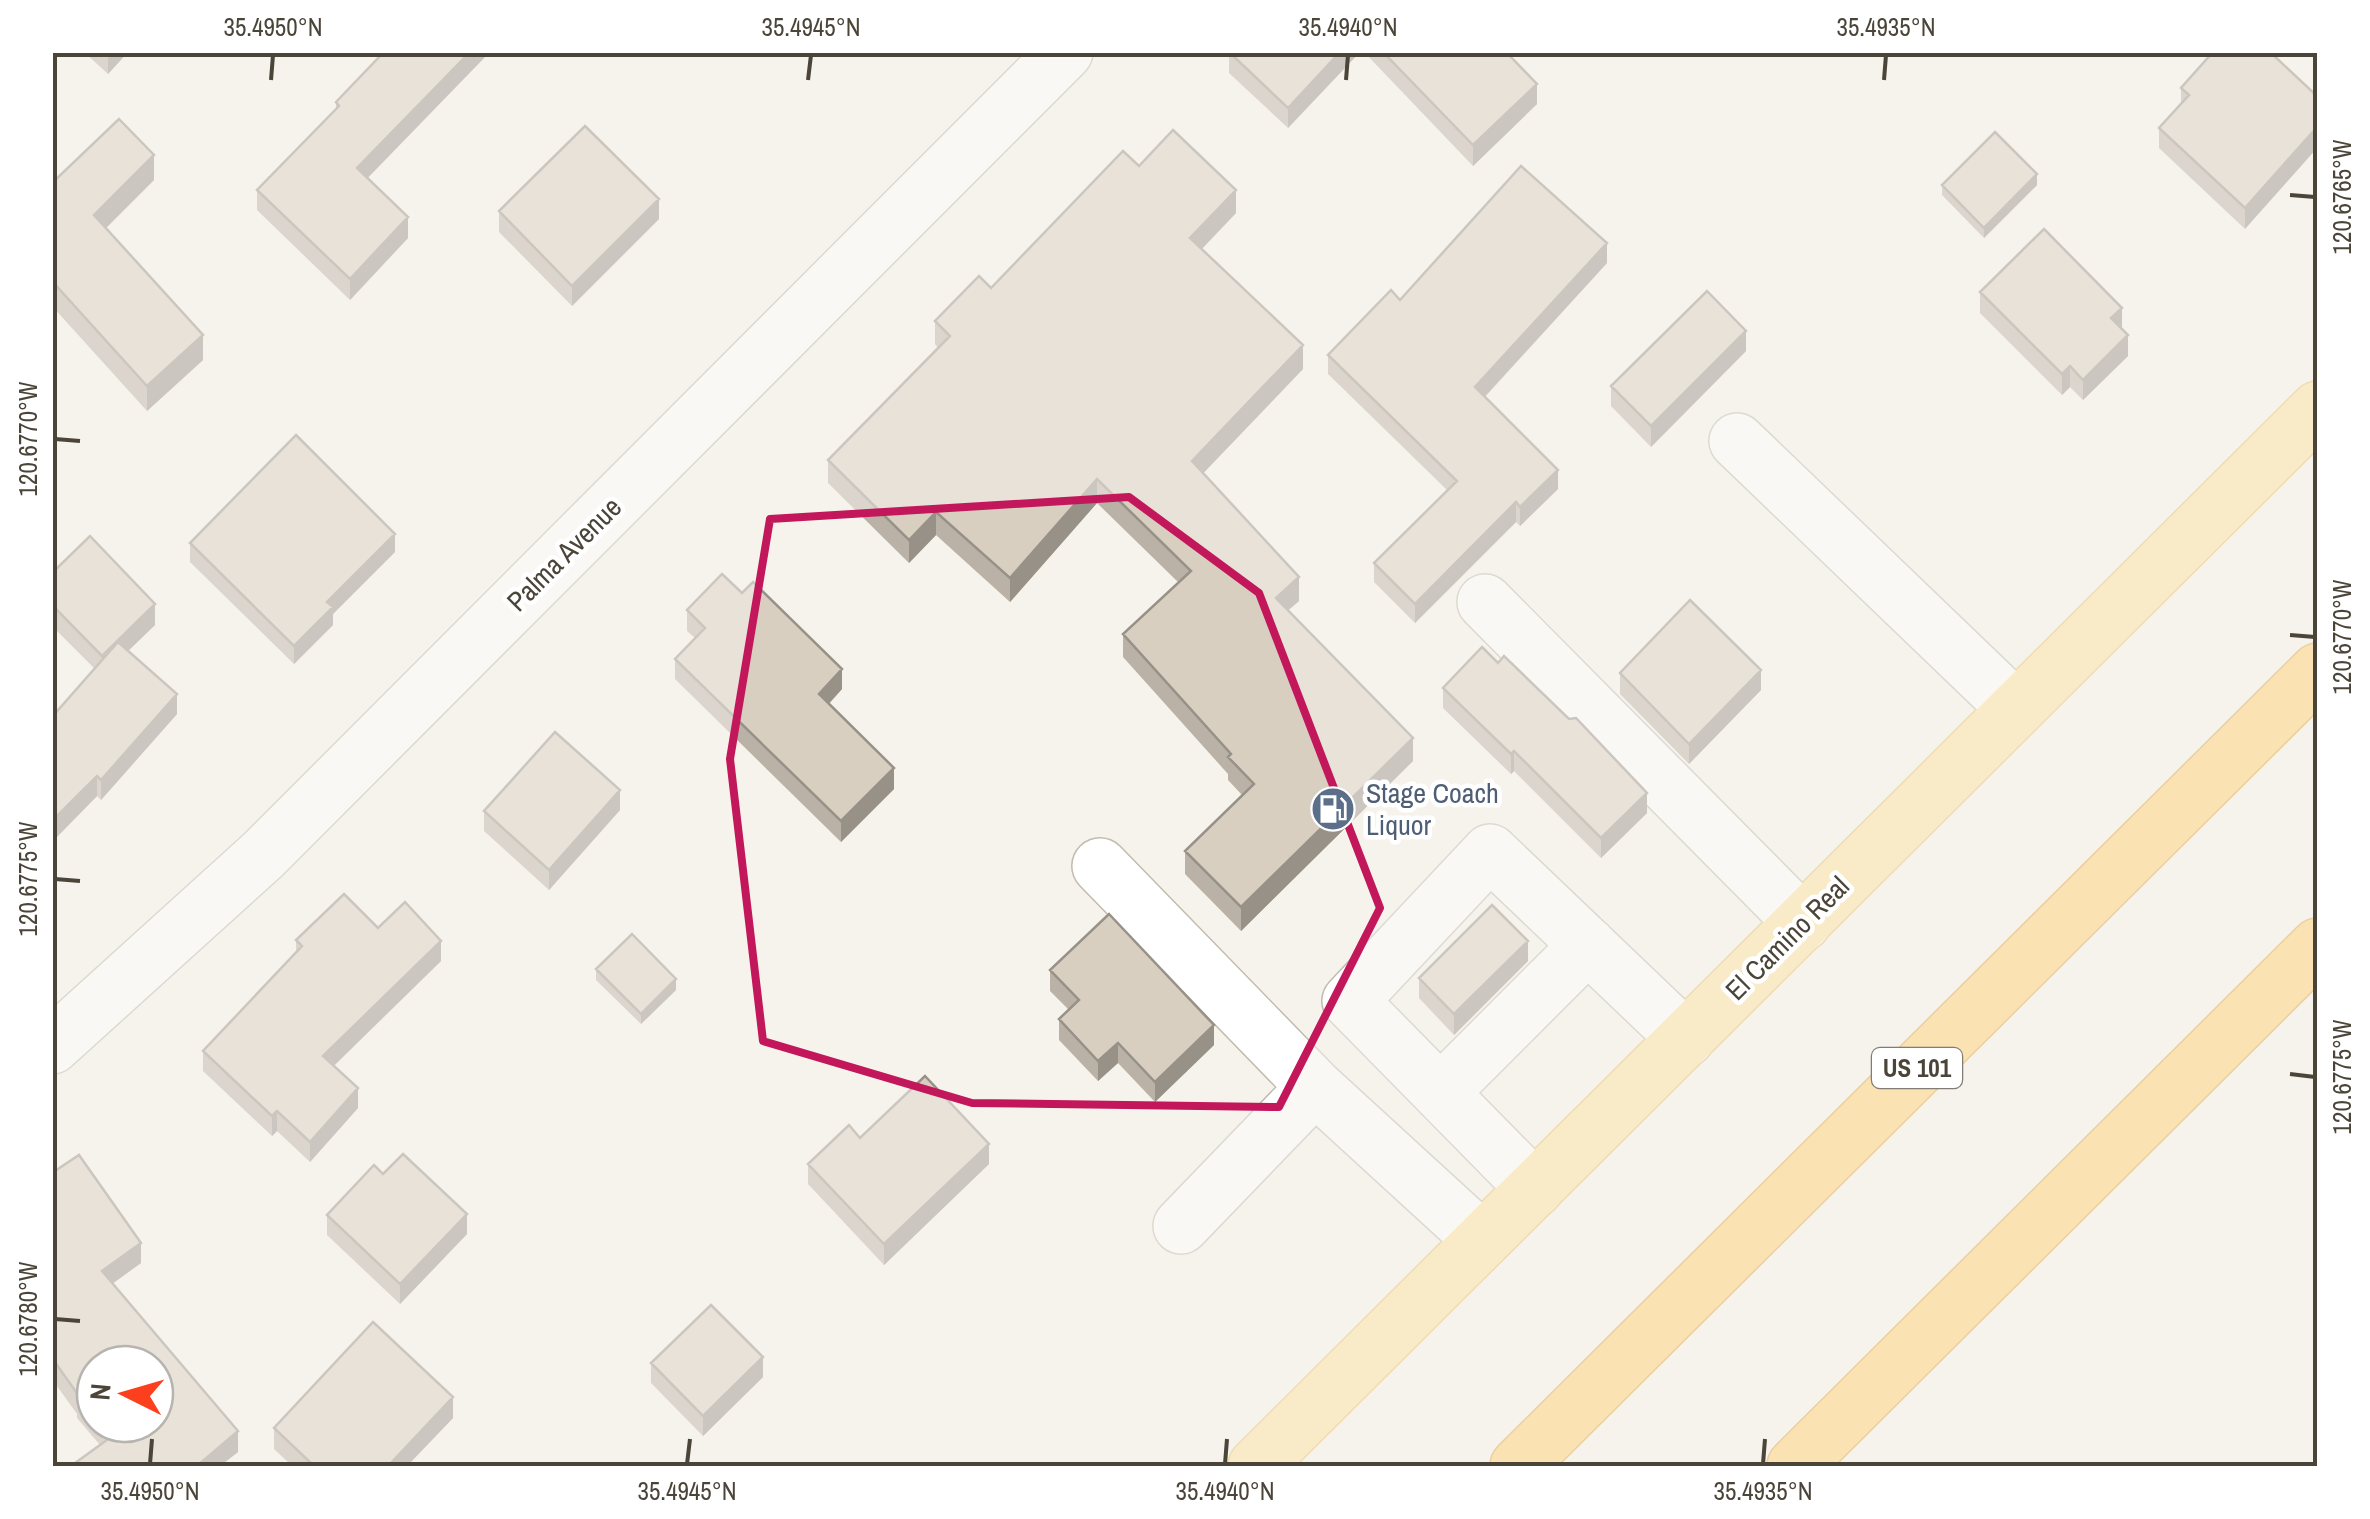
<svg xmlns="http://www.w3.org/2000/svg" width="2370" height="1519" viewBox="0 0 2370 1519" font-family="'Archivo Narrow',sans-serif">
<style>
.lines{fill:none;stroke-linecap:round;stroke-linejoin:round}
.minor-casing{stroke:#c2bbae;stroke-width:58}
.major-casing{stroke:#e6c16a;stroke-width:58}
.highway-casing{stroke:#e0a43c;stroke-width:58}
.minor{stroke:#fff;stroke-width:55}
.major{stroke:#ffe39c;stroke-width:55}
.highway{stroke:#ffcf6e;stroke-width:55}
.wall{fill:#bab2a6;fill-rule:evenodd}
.shaded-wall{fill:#979187}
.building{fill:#d8cfc1;stroke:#979187;stroke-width:2.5}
.marked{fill:none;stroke:#c2185b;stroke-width:8;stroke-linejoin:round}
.ticks{fill:none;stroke:#4b4439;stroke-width:4}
.labels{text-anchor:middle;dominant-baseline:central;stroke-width:9;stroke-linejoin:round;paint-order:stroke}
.shield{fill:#fff;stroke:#817c74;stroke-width:2.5}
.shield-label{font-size:25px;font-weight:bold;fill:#4b4439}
.street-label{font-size:28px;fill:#4b4439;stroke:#fff}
.service-label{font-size:28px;fill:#4e5e75;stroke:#fff;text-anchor:start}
.neatline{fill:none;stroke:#4b4439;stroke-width:4}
.ticks-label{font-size:25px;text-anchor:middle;fill:#4b4439}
</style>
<rect width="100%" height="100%" fill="#f6f3ec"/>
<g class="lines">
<defs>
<path id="minor" d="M1737,441L2016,709
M1485,602L1803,923
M1100,866L1315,1087L1482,1240
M52,1046L263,855L1065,52
M1441,1092L1588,945
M1535,1189L1350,1001L1490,852L1686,1039
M1181,1226L1315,1087"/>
<path id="major" d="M1256,1466L2318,409"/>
<path id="highway" d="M1518,1466L2318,671
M1795,1466L2318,946"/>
</defs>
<use href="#minor" class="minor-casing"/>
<use href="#major" class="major-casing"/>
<use href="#highway" class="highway-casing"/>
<use href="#minor" class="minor"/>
<use href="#major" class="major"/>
<use href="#highway" class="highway"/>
</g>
<path class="wall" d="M84,52H128L108,74Z
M384,52L367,178L408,238L350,300L257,210V190L336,109V102Z
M1360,52L1288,128L1229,73V53Z
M1364,52H1506L1537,104L1473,166Z
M2270,52L2245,229L2159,148V128L2181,104V88Z
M1139,166L1236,213L1202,249L1303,369L1203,473L1299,601L1288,610L1413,761L1241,931L1185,874V851L1242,795L1228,780V774L1123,657V634L1179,583L1097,503L1010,602L936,535L909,563L828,483V460L938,348L935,344V321L991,288Z
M154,180L106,228L203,360L147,411L52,306V183Z
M1942,185H2037L1984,238L1942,195Z
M499,211L659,219L572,306L499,232Z
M1607,263L1485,397L1558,489L1520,526L1516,522L1415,623L1374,582V563L1447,490L1328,374V355L1400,300Z
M1980,292L2121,329L2128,356L2083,400L2070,387L2062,395L1980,313Z
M1746,351L1651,447L1611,406V386Z
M190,543L395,552L333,614V625L294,664L190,562Z
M52,573L155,625L128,651L177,714L101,800L97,796L52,842V717L95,669L52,626Z
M687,610L842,689L829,704L894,789L841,842L675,679V659L695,638L687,631Z
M1620,673L1761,690L1689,764L1620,694Z
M1443,688L1647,813L1601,858L1514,771L1511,774L1443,708Z
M620,810L549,890L484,831V811Z
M378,928L441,961L334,1066L358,1108L310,1162L277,1131L272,1136L203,1071V1051L296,953V940Z
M1528,961L1454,1035L1419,998V978Z
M596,969L676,990L641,1024L596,980Z
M1050,970L1214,1045L1155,1102L1118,1063L1098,1081L1059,1040V1019L1069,1010L1050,991Z
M860,1138L989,1164L884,1265L808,1184V1164Z
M52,1173L141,1263L112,1284L238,1452L220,1466H71L100,1445L77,1418V1414L52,1379ZM95,1364L155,1424H95Z
M383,1174L467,1234L400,1304L327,1235V1215Z
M651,1363L763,1377L703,1436L651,1383Z
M453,1418L407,1466H292L274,1449V1428Z"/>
<path class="shaded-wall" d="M108,52H128L108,74Z
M470,52H490L357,189V168Z
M1340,52H1360L1288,128V108Z
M1537,84V104L1473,166V145Z
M2318,126V147L2245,229V208Z
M154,155V180L94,240V215Z
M2037,174V185L1984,238V228Z
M1236,190V213L1190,261V238Z
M659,199V219L572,306V286Z
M408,217V238L350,300V279Z
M1607,243V263L1475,407V387Z
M2122,308V329L2111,318Z
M1746,331V351L1651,447V426Z
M203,335V360L147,411V386Z
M2128,335V356L2083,400V380Z
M1303,345V369L1192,485V461Z
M2070,366V387L2062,395V374Z
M1558,470V489L1520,526V507Z
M1097,479V503L1010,602V578Z
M1516,502V522L1415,623V604Z
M936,512V535L909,563V540Z
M395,534V552L333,614V625L294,664V646L327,602Z
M1299,577V601L1276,621V598Z
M155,604V625L102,676V656Z
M842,669V689L819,714V694Z
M1761,670V690L1689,764V744Z
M177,694V714L101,800V780Z
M1413,738V761L1241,931V907Z
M1514,751V771L1511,774V754Z
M894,768V789L841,842V821Z
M97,776V796L52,842V821Z
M620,790V810L549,890V870Z
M1647,793V813L1601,858V838Z
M441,941V961L323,1076V1056Z
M1528,941V961L1454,1035V1014Z
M676,979V990L641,1024V1014Z
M1214,1025V1045L1155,1102V1082Z
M1118,1043V1063L1098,1081V1061Z
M358,1088V1108L310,1162V1142Z
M277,1111V1131L272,1136V1116Z
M989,1144V1164L884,1265V1244Z
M467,1214V1234L400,1304V1284Z
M141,1243V1263L102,1291V1271Z
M763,1357V1377L703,1436V1416Z
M453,1397V1418L407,1466H388Z
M238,1431V1452L220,1466H197Z"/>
<path class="building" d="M384,52H470L357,168L408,217L350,279L257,190L339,106L336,102Z
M1229,52H1340L1288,108Z
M1383,52H1506L1537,84L1473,145Z
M2213,52H2270L2318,97V126L2245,208L2159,128L2189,95L2181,88Z
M119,119L154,155L94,215L203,335L147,386L52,281V183Z
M585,126L659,199L572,286L499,211Z
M1173,130L1236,190L1190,238L1303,345L1192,461L1299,577L1276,598L1413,738L1241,907L1185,851L1254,784L1228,757L1231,754L1123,634L1191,571L1097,479L1010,578L936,512L909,540L828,460L950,336L935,321L979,276L991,288L1123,151L1139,166Z
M1995,132L2037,174L1984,228L1942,185Z
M1521,166L1607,243L1475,387L1558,470L1520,507L1516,502L1415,604L1374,563L1457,481L1328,355L1391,290L1400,300Z
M2044,229L2122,308L2111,318L2128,335L2083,380L2070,366L2062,374L1980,292Z
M1707,291L1746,331L1651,426L1611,386Z
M296,435L395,534L327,602L333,607L294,646L190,543Z
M90,536L155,604L102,656L52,605V573Z
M722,574L742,593L753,582L842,669L819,694L894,768L841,821L675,659L705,628L687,610Z
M1690,600L1761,670L1689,744L1620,673Z
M118,642L177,694L101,780L97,776L52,821V717Z
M1482,647L1498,663L1504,656L1569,719L1576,718L1647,793L1601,838L1514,751L1511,754L1443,688Z
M555,732L620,790L549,870L484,811Z
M344,894L378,928L405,902L441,941L323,1056L358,1088L310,1142L277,1111L272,1116L203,1051L302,946L296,940Z
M1492,905L1528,941L1454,1014L1419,978Z
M1109,914L1214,1025L1155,1082L1118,1043L1098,1061L1059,1019L1079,1000L1050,970Z
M632,934L676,979L641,1014L596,969Z
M925,1076L989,1144L884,1244L808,1164L849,1125L860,1138Z
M403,1154L467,1214L400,1284L327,1215L374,1165L383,1174Z
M79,1155L141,1243L102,1271L238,1431L197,1466H71L111,1437L99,1424H155V1364H95V1419L77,1398L79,1396L52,1358V1173Z
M711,1305L763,1357L703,1416L651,1363Z
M373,1322L453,1397L388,1466H314L274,1428Z"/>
<path d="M0 0H2370V1519H0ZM1129,497L1259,593L1380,908L1279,1107L972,1103L763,1041L730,759L770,519Z" fill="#f6f3ec" fill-opacity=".55" fill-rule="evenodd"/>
<path class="marked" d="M1129,497L1259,593L1380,908L1279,1107L972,1103L763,1041L730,759L770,519Z"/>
<path class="ticks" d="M271,80L273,55M808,80L811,55M1346,80L1348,55M1884,80L1886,55M2290,195L2315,197M55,439L80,441M2290,635L2315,637M55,879L80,881M2290,1074L2315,1077M55,1319L80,1321M150,1464L152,1439M687,1464L690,1439M1225,1464L1227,1439M1763,1464L1765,1439"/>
<defs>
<symbol id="fuel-disc" viewBox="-11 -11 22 22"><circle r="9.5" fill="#5c6f8a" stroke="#fff"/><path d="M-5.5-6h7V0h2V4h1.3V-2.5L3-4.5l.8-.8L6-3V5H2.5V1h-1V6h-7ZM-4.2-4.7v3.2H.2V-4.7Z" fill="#fff"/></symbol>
</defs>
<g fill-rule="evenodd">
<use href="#fuel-disc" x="1308" y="784" width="50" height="50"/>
</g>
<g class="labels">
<rect class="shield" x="1872" y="1048" width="90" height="40" rx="8"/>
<g class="shield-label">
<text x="1917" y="1068">US 101</text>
</g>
<g class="street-label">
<text transform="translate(564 554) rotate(-45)">Palma Avenue</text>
<text transform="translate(1787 938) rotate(-45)">El Camino Real</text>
</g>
<g class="service-label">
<text x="1366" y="793">Stage Coach<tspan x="1366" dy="32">Liquor</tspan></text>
</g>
</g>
<rect width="2370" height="1519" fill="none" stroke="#ffffff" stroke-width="110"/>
<g transform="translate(125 1394) rotate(275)"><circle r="48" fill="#ffffff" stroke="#b7b4b0" stroke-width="2.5"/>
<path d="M0-8L18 38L0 25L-18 38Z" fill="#fc3f1d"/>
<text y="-15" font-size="28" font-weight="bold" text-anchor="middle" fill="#4b4439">N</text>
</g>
<rect x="55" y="55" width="2260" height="1409" class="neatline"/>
<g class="ticks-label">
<text x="273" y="36">35.4950°N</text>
<text x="811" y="36">35.4945°N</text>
<text x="1348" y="36">35.4940°N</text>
<text x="1886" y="36">35.4935°N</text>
<text transform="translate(2342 197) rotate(-90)" y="9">120.6765°W</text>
<text transform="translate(28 439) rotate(-90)" y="9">120.6770°W</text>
<text transform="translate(2342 637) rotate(-90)" y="9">120.6770°W</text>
<text transform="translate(28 879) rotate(-90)" y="9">120.6775°W</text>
<text transform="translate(2342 1077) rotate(-90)" y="9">120.6775°W</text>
<text transform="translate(28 1319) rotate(-90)" y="9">120.6780°W</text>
<text x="150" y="1500">35.4950°N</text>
<text x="687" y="1500">35.4945°N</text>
<text x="1225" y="1500">35.4940°N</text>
<text x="1763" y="1500">35.4935°N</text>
</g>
</svg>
